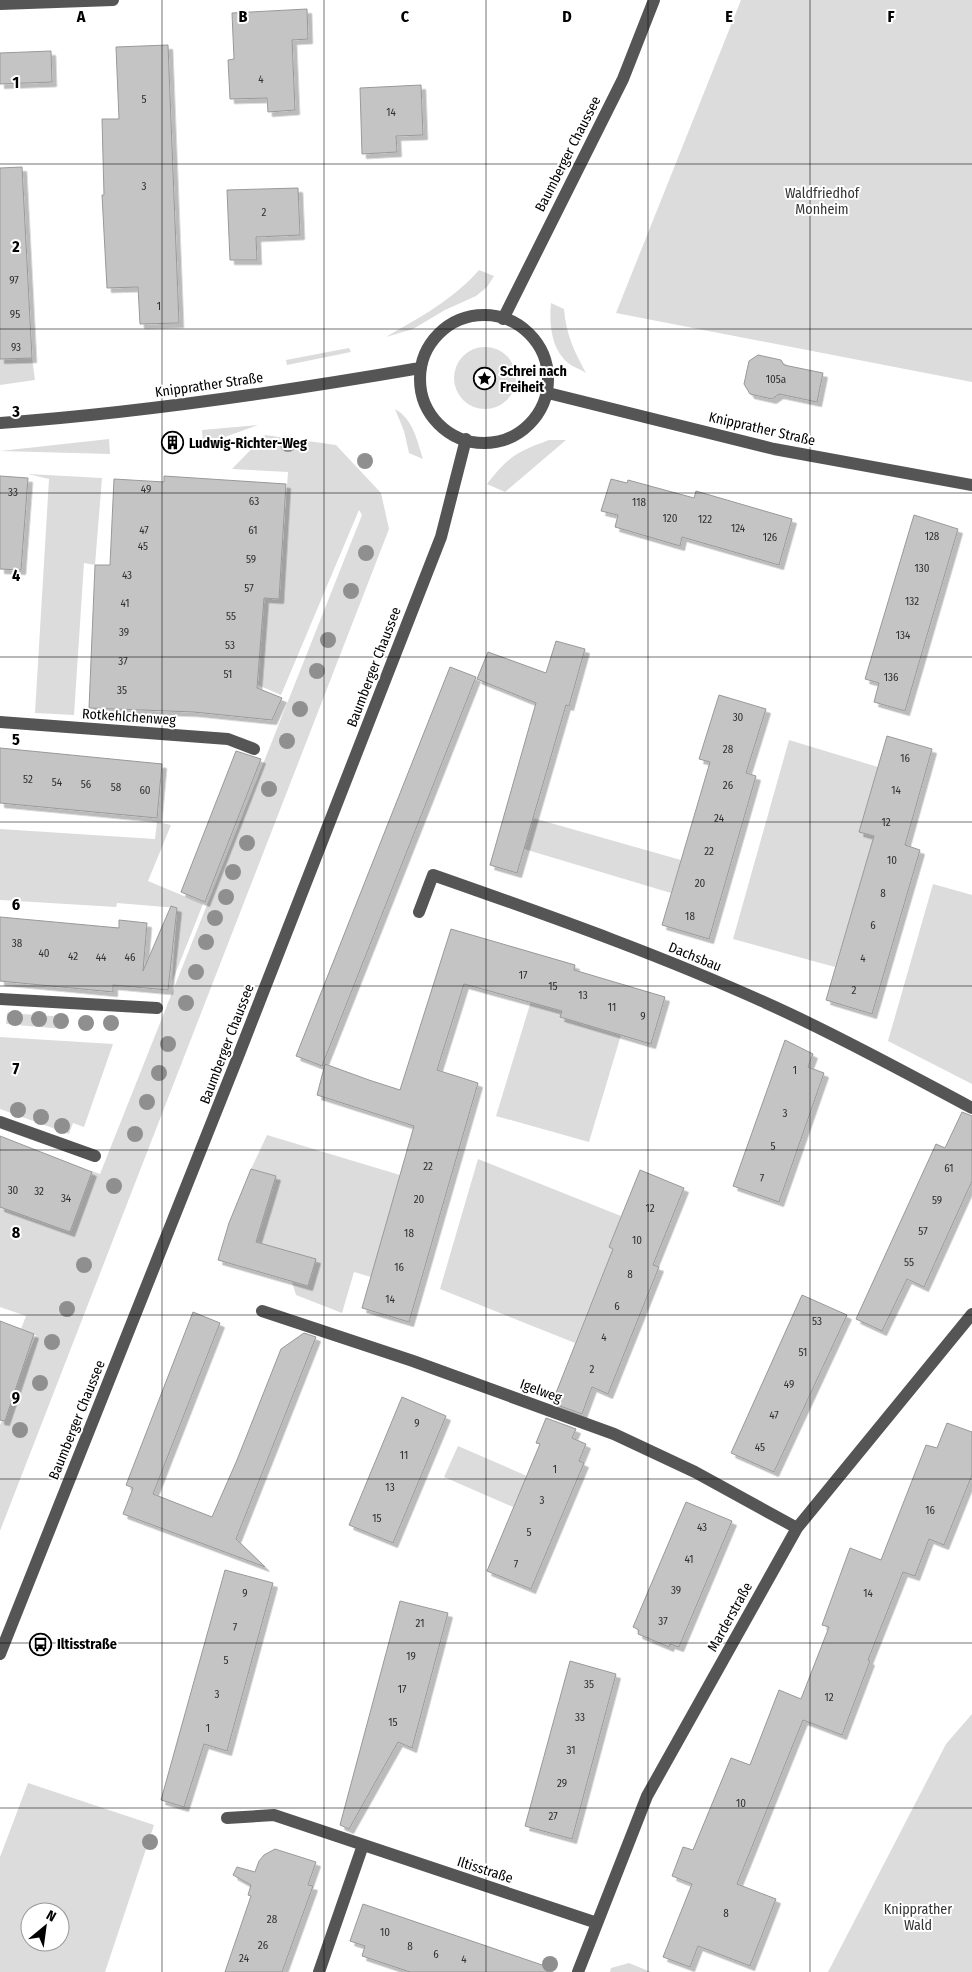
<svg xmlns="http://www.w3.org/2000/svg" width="972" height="1972" viewBox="0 0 972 1972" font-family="'Fira Sans Condensed',sans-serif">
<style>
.green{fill:#dcdcdc;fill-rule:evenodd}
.building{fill:#c4c4c4;stroke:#999;filter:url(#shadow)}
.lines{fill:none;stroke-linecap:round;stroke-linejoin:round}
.minor{stroke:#555;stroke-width:12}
.tree{fill:#8f8f8f}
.grid{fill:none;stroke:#000;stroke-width:1;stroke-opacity:0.55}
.labels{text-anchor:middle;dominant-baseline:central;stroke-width:4;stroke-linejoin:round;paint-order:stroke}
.number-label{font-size:11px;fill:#313131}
.street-label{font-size:14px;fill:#000;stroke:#fff}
.park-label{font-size:14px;fill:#333;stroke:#fff}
.poi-label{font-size:14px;font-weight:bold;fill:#000;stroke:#fff;text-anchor:start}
.grid-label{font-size:16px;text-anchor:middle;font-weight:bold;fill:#000;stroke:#fff;stroke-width:4;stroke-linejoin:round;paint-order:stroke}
</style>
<defs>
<filter id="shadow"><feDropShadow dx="4.5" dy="4.5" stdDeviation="0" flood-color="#0004"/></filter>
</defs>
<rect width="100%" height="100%" fill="#fff"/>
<path class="green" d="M741,0H972V382L616,313Z
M479,270L494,276L487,287L476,296L445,310L413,329L386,337C420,317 453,300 479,270Z
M551,303L564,309C566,334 574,351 586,373C580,369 573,367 568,363C551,349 549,323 551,303Z
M454 378a31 31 0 1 1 62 0a31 31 0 1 1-62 0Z
M349,348L351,352L287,365L286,360Z
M32,358L35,380L0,385V359Z
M395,409C413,419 417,440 423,459L409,453L404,431Z
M258,425L203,445L202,430Z
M265,435L336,445L381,493L389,529L0,1531V1425L36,1335L21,1329L26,1316L0,1307V1206L70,1232L92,1171L100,1174L362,515L359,510L281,695L258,685L263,598L279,599L288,472L232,469Z
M109,439L110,454L0,451Z
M549,440H566L505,492L487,484C508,457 516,452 549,440Z
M28,474L102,478L95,565L84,563L74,715L35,713L49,479Z
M789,740L878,767L859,831L875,836L835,967L733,939Z
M533,818L681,860L671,893L524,849Z
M157,822L171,825L148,881L203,904L172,982L177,908L117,903L116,907L0,900V829L155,839Z
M933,884L972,895V1084L888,1041Z
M531,1001L562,1011L621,1035L589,1142L496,1116Z
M7,1013L67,1017L66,1025L63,1029L6,1024Z
M0,1037L113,1044L84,1127L73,1123L69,1134L0,1109Z
M267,1135L400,1175L371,1277L354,1272L342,1313L296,1295L292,1282L308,1286L315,1259L255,1242L275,1176L251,1169Z
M478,1159L621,1216L609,1247L613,1249L575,1343L440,1289Z
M458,1446L527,1476L513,1507L444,1477Z
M972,1714V1972H828L946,1744Z
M28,1783L154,1825L105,1972H0V1857ZM30,1912H60V1942H30Z
M629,1963L651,1972H610L611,1968Z"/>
<path class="building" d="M307,9L308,39L292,40L295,110L268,112L267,98L230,99L228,60L234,59L232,13Z
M168,45L179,323L140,324L138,287L107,288L102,195H104L102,119H119L116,47Z
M51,51L52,82L0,84V53Z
M421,85L423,135L396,136L397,152L362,154L360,88Z
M22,167L32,358L0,359V168Z
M298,188L300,235L256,237L257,260H230L227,190Z
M758,355L781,360L784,365L823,373L817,402L779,394L772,399L750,394L744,384L749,361Z
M0,476L28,478L21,570L0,569Z
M164,476L286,484L279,599L264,598L257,688L282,698L272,720L194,712L89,708L95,565H110L114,479L164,482Z
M611,479L627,483L628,480L694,498L696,491L792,519L779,565L682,537L680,546L615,527L618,515L601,511Z
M914,515L958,529L905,711L874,702L879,683L865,679Z
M556,641L585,649L569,706L566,705L517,873L490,865L536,703L477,679L488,652L546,673Z
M450,667L476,677L322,1066L296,1056Z
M719,695L766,709L746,773L756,776L709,939L662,925L710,762L699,759Z
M887,736L932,749L905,845L920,850L872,1014L826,1000L874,836L859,832Z
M0,748L162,764L157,818L0,803Z
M236,751L261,759L205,902L181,892Z
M171,906L177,908L168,990L113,985V992L0,981V917L119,928V920L147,923L143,971Z
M451,929L575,965L574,970L665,997L651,1044L560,1017L562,1011L464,984L437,1070L478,1083L409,1322L362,1308L414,1126L317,1095L325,1064L369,1080L400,1090Z
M785,1040L813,1054L808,1067L824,1073L779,1202L733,1186Z
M962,1112L972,1116V1181L924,1287L907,1279L882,1331L856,1319L936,1144L945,1148Z
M0,1136L92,1172L70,1232L0,1207Z
M251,1169L276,1176L256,1242L316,1259L308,1286L218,1260L229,1223Z
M640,1170L684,1188L653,1265L659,1267L608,1394L592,1387L582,1414L552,1403L613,1249L609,1247Z
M802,1295L847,1315L774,1472L731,1453Z
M193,1312L220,1323L153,1494L212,1517L237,1460L281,1349L304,1333L316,1337L236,1539L265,1567L123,1514L133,1488L126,1485Z
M0,1321L34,1334L5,1421L0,1420Z
M402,1397L446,1416L393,1543L349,1525Z
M546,1418L576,1429L572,1438L586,1444L579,1461L584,1463L531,1589L487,1571L540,1444L536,1443Z
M947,1423L972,1432V1475L944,1545L929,1539L915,1576L903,1572L868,1660L870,1661L842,1735L803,1720L737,1884L776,1899L750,1966L698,1946L690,1967L663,1957L692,1884L672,1876L683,1847L693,1850L731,1758L750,1765L779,1690L801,1699L829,1627L822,1625L850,1548L881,1560L926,1445L937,1448Z
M686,1502L732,1521L679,1647L670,1644L669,1647L638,1634L639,1630L633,1627Z
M225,1570L273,1583L227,1751L204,1744L184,1807L161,1800Z
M400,1601L448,1613L412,1748L398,1742L349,1829L340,1825Z
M570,1661L616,1674L572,1839L525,1826Z
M275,1849L316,1862L308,1885L313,1886L282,1972H225L251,1896L248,1895L251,1885L233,1875L237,1867L255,1872L259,1861L264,1855Z
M363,1904L548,1967L547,1972H410L362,1956L365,1946L350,1941Z"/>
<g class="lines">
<path class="minor" d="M0,4L113,0
M420 379a64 64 0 1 1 128 0a64 64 0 1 1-128 0Z
M503,319L623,79L654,0
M548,393L774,449L972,485
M0,423C141,413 281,392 420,368
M0,722L228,739L254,749
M419,912L433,875C553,917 675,960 790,1014C852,1043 912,1076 972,1108
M0,999L157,1008
M0,1122L95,1156
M262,1311L413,1361L614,1434L695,1472L797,1528
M0,1654L239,1054L441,537L466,439
M227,1818L274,1815L597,1923
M319,1972L363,1845
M578,1972L647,1796L797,1528L972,1314"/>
</g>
<g class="tree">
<circle cx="288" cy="444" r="8"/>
<circle cx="365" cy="461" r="8"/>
<circle cx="366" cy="553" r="8"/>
<circle cx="351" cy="591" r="8"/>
<circle cx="328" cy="640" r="8"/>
<circle cx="317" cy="671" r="8"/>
<circle cx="300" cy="709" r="8"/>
<circle cx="287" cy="741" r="8"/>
<circle cx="269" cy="789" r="8"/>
<circle cx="247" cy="843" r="8"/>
<circle cx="233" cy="872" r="8"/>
<circle cx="226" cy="897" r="8"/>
<circle cx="215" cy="918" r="8"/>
<circle cx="206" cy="942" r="8"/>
<circle cx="196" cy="972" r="8"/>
<circle cx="186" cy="1003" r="8"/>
<circle cx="15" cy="1018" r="8"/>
<circle cx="39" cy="1019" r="8"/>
<circle cx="61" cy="1021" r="8"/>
<circle cx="86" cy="1023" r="8"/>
<circle cx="111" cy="1023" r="8"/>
<circle cx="168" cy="1044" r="8"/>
<circle cx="159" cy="1073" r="8"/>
<circle cx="147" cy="1102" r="8"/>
<circle cx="18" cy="1110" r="8"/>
<circle cx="41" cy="1117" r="8"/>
<circle cx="62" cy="1126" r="8"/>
<circle cx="135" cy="1134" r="8"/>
<circle cx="114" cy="1186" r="8"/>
<circle cx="84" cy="1265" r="8"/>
<circle cx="67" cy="1309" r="8"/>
<circle cx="52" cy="1342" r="8"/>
<circle cx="40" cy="1383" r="8"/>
<circle cx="20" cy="1430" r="8"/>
<circle cx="150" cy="1842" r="8"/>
<circle cx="550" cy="1964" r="8"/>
</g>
<path class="grid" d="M162,0V1972M324,0V1972M486,0V1972M648,0V1972M810,0V1972M0,164H972M0,329H972M0,493H972M0,657H972M0,822H972M0,986H972M0,1150H972M0,1315H972M0,1479H972M0,1643H972M0,1808H972"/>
<defs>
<symbol id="sight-ring" viewBox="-11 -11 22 22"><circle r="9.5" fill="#fff" stroke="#000" stroke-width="1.5"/><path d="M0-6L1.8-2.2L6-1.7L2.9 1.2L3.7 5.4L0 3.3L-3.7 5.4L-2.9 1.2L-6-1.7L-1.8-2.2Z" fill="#000"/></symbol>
<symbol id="building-ring" viewBox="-11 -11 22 22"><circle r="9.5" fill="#fff" stroke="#000" stroke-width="1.5"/><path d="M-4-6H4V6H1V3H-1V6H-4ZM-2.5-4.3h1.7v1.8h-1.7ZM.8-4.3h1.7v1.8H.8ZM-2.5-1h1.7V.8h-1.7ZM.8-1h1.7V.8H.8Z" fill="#000"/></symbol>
<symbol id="bus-ring" viewBox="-11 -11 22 22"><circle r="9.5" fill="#fff" stroke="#000" stroke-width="1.5"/><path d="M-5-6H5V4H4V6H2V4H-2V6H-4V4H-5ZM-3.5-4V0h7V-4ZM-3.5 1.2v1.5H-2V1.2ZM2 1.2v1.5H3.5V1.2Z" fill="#000"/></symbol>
</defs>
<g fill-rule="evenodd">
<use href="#sight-ring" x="472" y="366" width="25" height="25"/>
<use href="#building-ring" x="160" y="430" width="25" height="25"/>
<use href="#bus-ring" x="28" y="1632" width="25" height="25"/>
</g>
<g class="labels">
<g class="number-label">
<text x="261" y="79">4</text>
<text x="144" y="99">5</text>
<text x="391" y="112">14</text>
<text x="144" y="186">3</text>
<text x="264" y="212">2</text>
<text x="14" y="280">97</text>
<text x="159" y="306">1</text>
<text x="15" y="314">95</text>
<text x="16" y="347">93</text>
<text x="776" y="379">105a</text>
<text x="146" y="489">49</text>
<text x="13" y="492">33</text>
<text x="254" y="501">63</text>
<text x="639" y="502">118</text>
<text x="670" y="518">120</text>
<text x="705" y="519">122</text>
<text x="738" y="528">124</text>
<text x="144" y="530">47</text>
<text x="253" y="530">61</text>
<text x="932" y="536">128</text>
<text x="770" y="537">126</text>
<text x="143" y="546">45</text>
<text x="251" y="559">59</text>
<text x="922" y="568">130</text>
<text x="127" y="575">43</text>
<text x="249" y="588">57</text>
<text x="912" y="601">132</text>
<text x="125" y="603">41</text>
<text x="231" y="616">55</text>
<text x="124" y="632">39</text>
<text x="903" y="635">134</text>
<text x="230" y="645">53</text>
<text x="123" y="661">37</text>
<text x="228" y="674">51</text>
<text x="891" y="677">136</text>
<text x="122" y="690">35</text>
<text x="738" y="717">30</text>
<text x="728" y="749">28</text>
<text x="905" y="758">16</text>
<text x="28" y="779">52</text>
<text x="57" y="782">54</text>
<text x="86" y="784">56</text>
<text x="728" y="785">26</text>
<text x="116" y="787">58</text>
<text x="145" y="790">60</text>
<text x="896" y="790">14</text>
<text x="719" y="818">24</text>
<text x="886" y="822">12</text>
<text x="709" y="851">22</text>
<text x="892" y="860">10</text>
<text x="700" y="883">20</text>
<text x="883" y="893">8</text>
<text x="690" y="916">18</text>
<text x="873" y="925">6</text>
<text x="17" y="943">38</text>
<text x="44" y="953">40</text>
<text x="73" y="956">42</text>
<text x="101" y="957">44</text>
<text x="130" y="957">46</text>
<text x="863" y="958">4</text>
<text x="523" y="975">17</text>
<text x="553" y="986">15</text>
<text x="854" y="990">2</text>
<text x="583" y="995">13</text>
<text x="612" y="1007">11</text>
<text x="643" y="1016">9</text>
<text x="795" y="1070">1</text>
<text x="785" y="1113">3</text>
<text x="773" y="1146">5</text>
<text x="428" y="1166">22</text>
<text x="949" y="1168">61</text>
<text x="762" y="1178">7</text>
<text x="13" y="1190">30</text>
<text x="39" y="1191">32</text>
<text x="66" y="1198">34</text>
<text x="419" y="1199">20</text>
<text x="937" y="1200">59</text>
<text x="650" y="1208">12</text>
<text x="923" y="1231">57</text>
<text x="409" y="1233">18</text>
<text x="637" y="1240">10</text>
<text x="909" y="1262">55</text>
<text x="399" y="1267">16</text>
<text x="630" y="1274">8</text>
<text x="390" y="1299">14</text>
<text x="617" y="1306">6</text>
<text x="817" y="1321">53</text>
<text x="604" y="1337">4</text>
<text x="803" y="1352">51</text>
<text x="592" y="1369">2</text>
<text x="789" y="1384">49</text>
<text x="774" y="1415">47</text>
<text x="417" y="1423">9</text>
<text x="760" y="1447">45</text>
<text x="404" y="1455">11</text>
<text x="555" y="1469">1</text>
<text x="390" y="1487">13</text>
<text x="542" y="1500">3</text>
<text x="930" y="1510">16</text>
<text x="377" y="1518">15</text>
<text x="702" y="1527">43</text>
<text x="529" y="1532">5</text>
<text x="689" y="1559">41</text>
<text x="516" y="1564">7</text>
<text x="676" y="1590">39</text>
<text x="245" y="1593">9</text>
<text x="868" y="1593">14</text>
<text x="663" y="1621">37</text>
<text x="420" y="1623">21</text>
<text x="235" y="1627">7</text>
<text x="411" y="1656">19</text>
<text x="226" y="1660">5</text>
<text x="589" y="1684">35</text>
<text x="402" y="1689">17</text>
<text x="217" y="1694">3</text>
<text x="829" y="1697">12</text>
<text x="580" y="1717">33</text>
<text x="393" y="1722">15</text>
<text x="208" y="1728">1</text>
<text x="571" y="1750">31</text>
<text x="562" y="1783">29</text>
<text x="741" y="1803">10</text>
<text x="553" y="1816">27</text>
<text x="726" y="1913">8</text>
<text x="272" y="1919">28</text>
<text x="385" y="1932">10</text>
<text x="263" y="1945">26</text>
<text x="410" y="1946">8</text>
<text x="436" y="1954">6</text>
<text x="244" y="1958">24</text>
<text x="464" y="1959">4</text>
</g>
<g class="street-label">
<text transform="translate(568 154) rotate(-63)">Baumberger Chaussee</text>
<text transform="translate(209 385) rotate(-8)">Knipprather Straße</text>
<text transform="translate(762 429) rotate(13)">Knipprather Straße</text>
<text transform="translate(374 667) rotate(-69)">Baumberger Chaussee</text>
<text transform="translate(129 717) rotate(4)">Rotkehlchenweg</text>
<text transform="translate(695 957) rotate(22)">Dachsbau</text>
<text transform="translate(227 1044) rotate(-69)">Baumberger Chaussee</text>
<text transform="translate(541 1391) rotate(20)">Igelweg</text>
<text transform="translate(77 1420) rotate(-68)">Baumberger Chaussee</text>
<text transform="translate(730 1617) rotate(-61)">Marderstraße</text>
<text transform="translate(485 1870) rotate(18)">Iltisstraße</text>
</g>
<g class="park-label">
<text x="822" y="193">Waldfriedhof<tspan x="822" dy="16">Monheim</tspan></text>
<text x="918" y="1909">Knipprather<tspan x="918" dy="16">Wald</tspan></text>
</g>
<g class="poi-label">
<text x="500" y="371">Schrei nach<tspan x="500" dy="16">Freiheit</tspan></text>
<text x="189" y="443">Ludwig-Richter-Weg</text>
<text x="57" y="1644">Iltisstraße</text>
</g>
</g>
<g class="grid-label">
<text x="81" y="22">A</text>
<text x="243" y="22">B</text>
<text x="405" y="22">C</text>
<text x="567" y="22">D</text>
<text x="729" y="22">E</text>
<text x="891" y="22">F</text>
<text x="16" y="88">1</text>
<text x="16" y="252">2</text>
<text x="16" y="417">3</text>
<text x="16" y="581">4</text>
<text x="16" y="745">5</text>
<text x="16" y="910">6</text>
<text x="16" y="1074">7</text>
<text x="16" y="1238">8</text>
<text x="16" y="1403">9</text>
</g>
<g transform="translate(45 1927) rotate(29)"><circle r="24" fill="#ffffff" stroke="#999999"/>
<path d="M0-4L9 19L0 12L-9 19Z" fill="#000000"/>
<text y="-8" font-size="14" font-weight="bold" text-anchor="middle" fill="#000000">N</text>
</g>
</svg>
